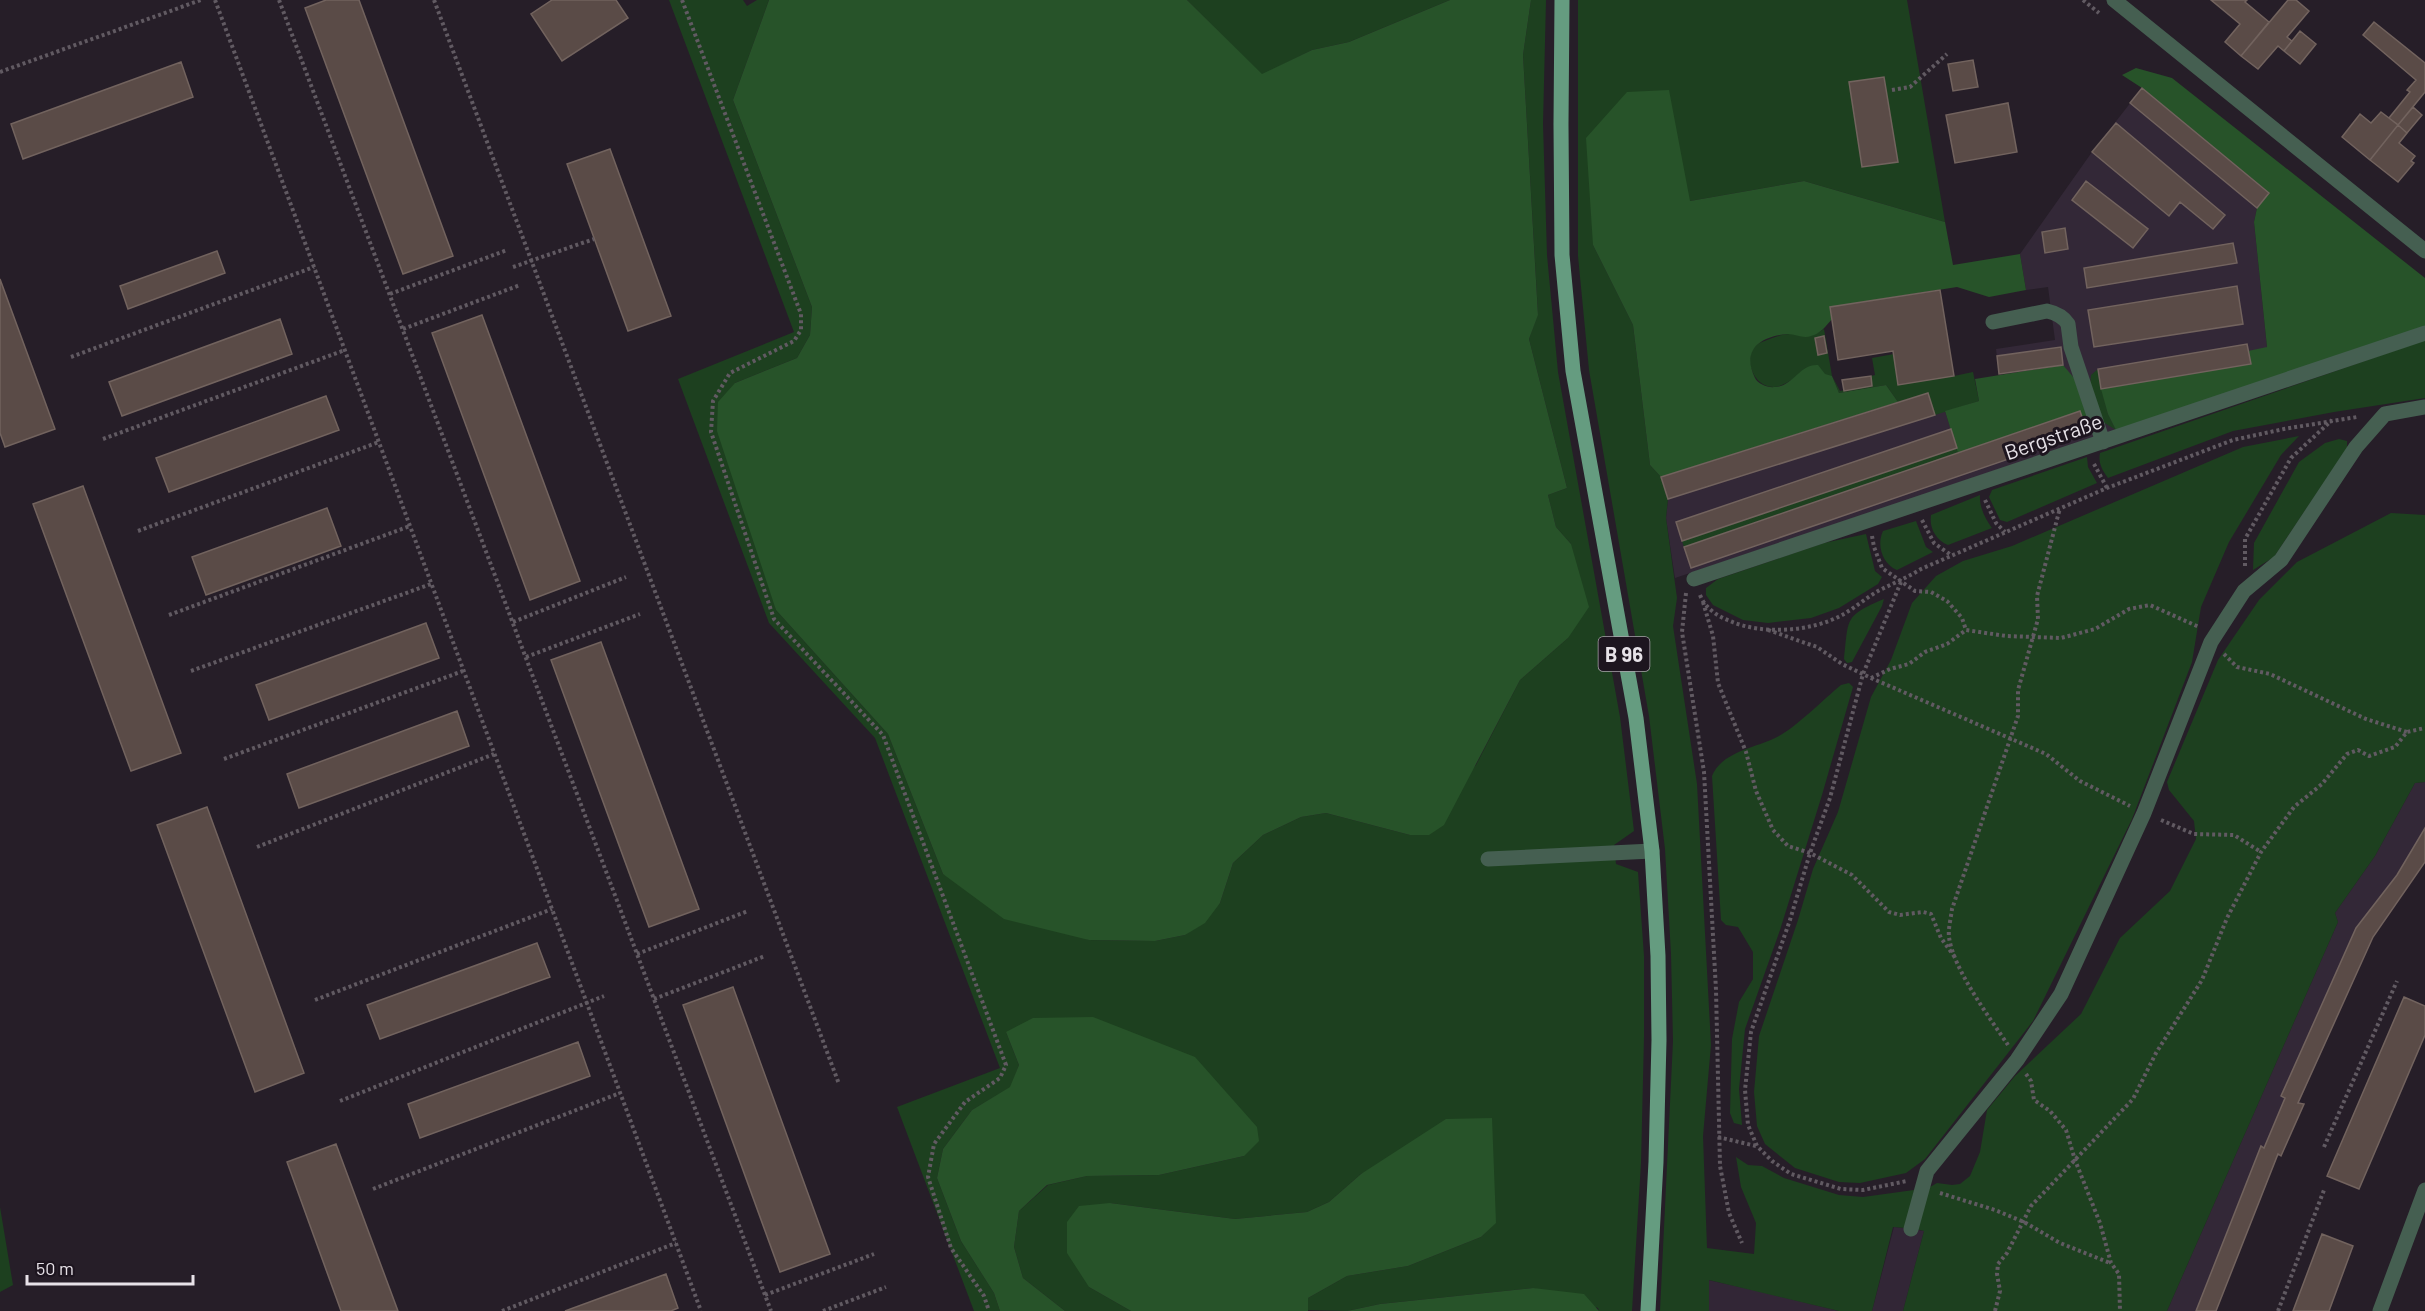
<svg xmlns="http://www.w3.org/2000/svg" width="2425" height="1311" viewBox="0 0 2425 1311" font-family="Barlow,sans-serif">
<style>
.built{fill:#322636}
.industrial{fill:#332837}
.green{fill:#1d401f}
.forest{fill:#275329}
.building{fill:#5a4b47;stroke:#72635e;stroke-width:1.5}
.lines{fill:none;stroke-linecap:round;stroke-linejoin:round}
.path{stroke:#615a62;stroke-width:4;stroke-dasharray:3 3;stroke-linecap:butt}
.minor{stroke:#455f51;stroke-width:15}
.major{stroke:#659c80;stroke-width:15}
.labels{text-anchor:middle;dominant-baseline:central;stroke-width:6;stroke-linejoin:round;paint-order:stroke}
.shield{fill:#1d151f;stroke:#aaa4ac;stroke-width:1.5}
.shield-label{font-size:20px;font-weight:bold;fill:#e7e2e8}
.street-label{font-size:21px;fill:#e7e2e8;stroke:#1d151f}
</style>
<rect width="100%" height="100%" fill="#261e28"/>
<path class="built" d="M1894,1227L1924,1231L1903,1311H1872Z
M1708,1280L1758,1291L1839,1311H1709Z"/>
<path class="industrial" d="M2142,88L2269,193L2257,208L2254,222L2267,347L2251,364L2102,389L2116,430L1675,578L1666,518L1668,499L1661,477L1928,393L1935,414L1945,411L1957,448L1683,541L1684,546L2080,411L2087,431L2063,365L1999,374L1996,349L2055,340L2048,287L2026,290L2020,254L2092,152Z
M2425,782V862L2373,937L2299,1102L2304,1104L2281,1156L2278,1155L2216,1311H2167L2338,922L2335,913L2375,856L2415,783Z"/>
<path class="green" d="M669,0H743L747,6L757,0H769L733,100L812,307L810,335L797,358L735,383L776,610L888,734L943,874L1089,940L1155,941L1185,935L1220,903L1233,863L1263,835L1301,817L1326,813L1410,835L1476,765L1520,680L1568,638L1571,544L1556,527L1548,495L1567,488L1529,339L1538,314L1523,55L1531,0H1546L1543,124L1547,255L1558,372L1620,717L1634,831L1614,845L1616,864L1638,872L1644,956V1037L1641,1163L1632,1311H1599L1598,1308L1533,1288L1380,1304L1347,1311L1306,1310L1308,1298L1347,1276L1408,1266L1481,1237L1495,1223L1491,1118L1361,1174L1329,1202L1307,1212L1235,1219L1110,1203L1089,1287L1131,1311H1065L1023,1278L1014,1247L1019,1211L1048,1185L1087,1176L1159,1175L1244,1156L1006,1032L1019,1065L1011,1087L972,1110L943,1149L937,1178L961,1241L994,1293L1000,1311H974L897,1107L1000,1068L875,738L769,623L678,379L794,332Z
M1187,0H1450L1349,42L1312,50L1262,75Z
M1578,0H1907L1945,222L1804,181L1690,201L1593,245L1633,325L1650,465L1661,477L1668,499L1666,518L1677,598L1673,626L1697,784L1711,1045L1703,1136L1707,1248L1754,1254L1756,1223L1741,1187L1736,1157L1748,1165L1762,1166L1784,1178L1839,1195L1863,1197L1914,1190L1906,1228L1893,1227L1872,1311H1839L1709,1280V1311H1660L1673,1041L1671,954L1665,849L1649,716L1589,370L1578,256Z
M1824,329L1832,376L1840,391L1872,386L1871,376L1875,375L1872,358L1894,354L1954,376L1973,372L1979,401L1935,415L1928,393L1898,402L1886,385L1839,393L1832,376C1822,377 1809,375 1799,377C1791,378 1784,387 1774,387C1751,388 1740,350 1762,342C1769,339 1781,334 1789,334C1808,333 1803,342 1824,329Z
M2425,340V398L2334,412L2233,431L2108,478C2102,470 2098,463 2100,453Z
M2098,369L2108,414L2116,430L2103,422L2090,387L2091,375Z
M2299,436L2281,455L2229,542L2201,607L2192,662L2132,819L2033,1021L1925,1159L1906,1173L1860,1183L1839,1182L1795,1168L1765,1144L1757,1126L1754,1092L1759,1036L1798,920L1813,869L1838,812L1871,697L1891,660L1912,603L1936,576L1963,561L2012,546L2243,447Z
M2339,439L2347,441V448L2274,557L2253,570L2254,543L2299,462L2325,443Z
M1957,448L1958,453L1684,547L1682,541Z
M2087,457L2088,467L2097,483L2007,522L2000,520L1989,497L1992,490Z
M1980,495C1979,506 1985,519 1992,528L1948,545C1936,540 1929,528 1931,515Z
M2391,513L2425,515V782L2415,783L2375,856L2335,913L2338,922L2167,1311H1903L1924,1231L1916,1229L1930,1187L1937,1183L1952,1185L1960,1184L1970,1176L1980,1152L1987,1110L2015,1076L2081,1014L2120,938L2170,891L2196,839L2194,821L2169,790L2167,782L2218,660L2259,600L2297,562Z
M1916,521L1926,547L1933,552L1897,570C1883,564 1876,546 1883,531Z
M1866,534L1875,571L1882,577L1878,584L1839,608L1811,618L1768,623L1743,620L1713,605L1706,595V588L1718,579L1824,543Z
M1884,599L1882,606L1852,662L1847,663L1844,659C1849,619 1843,616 1884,599Z
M1849,683L1853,687L1822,795L1780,930L1745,1029L1739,1089L1742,1125L1734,1123L1730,1113L1732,1039L1739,1002L1753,979V952L1738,927L1726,925L1721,920L1712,776C1722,751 1757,748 1779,736C1796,727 1824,699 1841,685Z
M0,1207L13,1285L0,1292Z"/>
<path class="forest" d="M769,0H1187L1262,74L1312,50L1349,42L1450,0H1531L1523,55L1538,315L1529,339L1567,488L1548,495L1556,527L1571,544L1589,607L1568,638L1520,680L1444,825L1429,835H1410L1326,813L1301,817L1263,835L1233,863L1220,903L1205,923L1185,935L1155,941L1089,940L1004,919L943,874L888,734L776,610L717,431L718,402L735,383L797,358L810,335L812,307L733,100Z
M2136,68L2172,78L2425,278V328L2116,430L2108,414L2101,389L2250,364L2248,351L2267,347L2254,222L2257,208L2269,193L2142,88L2122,75Z
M1669,90L1690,201L1804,181L1945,222L1953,265L2020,254L2026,290L1989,297L1957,287L1830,307L1832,319C1826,326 1820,334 1811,336C1803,339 1796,334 1788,334C1761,336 1741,349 1755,378C1758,384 1768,388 1775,387C1794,386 1799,364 1818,365L1825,374L1832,376L1839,393L1886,385L1898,402L1661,477L1650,465L1633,325L1593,245L1586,138L1627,92Z
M2063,365L2074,378L2090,425L2087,432L2080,411L1958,453L1945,411L1979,401L1975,379Z
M1093,1017L1195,1057L1257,1127L1259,1141L1244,1156L1159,1175L1087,1176L1047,1185L1019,1211L1014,1247L1023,1278L1065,1311H1000L994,1293L961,1241L937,1178L943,1149L972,1110L1010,1087L1019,1065L1006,1032L1033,1018Z
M1492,1118L1496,1223L1481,1237L1408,1266L1347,1276L1308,1298V1311H1131L1089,1287L1067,1253V1222L1079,1206L1110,1203L1235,1219L1307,1212L1329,1202L1361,1174L1446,1119Z
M1533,1288L1584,1294L1599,1311H1347L1380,1304Z"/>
<path class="building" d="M326,0H359L453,256L403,274L305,8Z
M552,0H616L628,18L562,61L531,14Z
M2211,0H2247L2245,2L2269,22L2241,56L2225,42L2240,24Z
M2288,0H2296L2309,11L2287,37L2292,41L2284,51L2278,46L2258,69L2241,56Z
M2374,22L2425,63V92L2398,125L2389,118L2410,92L2407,90L2416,80L2363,35Z
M2300,31L2316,44L2300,64L2284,51Z
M1973,60L1978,87L1953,91L1948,64Z
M181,62L193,97L23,159L11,124Z
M1884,77L1898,162L1862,167L1849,82Z
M2142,88L2269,193L2257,208L2130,103Z
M2008,103L2017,152L1955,163L1946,115Z
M2413,107L2422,115L2407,133L2398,125Z
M2381,112L2398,125L2370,160L2342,137L2360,114L2371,123Z
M2116,123L2225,215L2213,229L2180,202L2169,216L2092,152Z
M2398,125L2407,133L2399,143L2415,156L2411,161L2414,163L2398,182L2370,160Z
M610,149L671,316L628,331L567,164Z
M2086,181L2148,229L2133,248L2072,200Z
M2065,228L2068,249L2045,253L2042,232Z
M2233,243L2237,263L2087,288L2084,268Z
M217,251L225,273L128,309L120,286Z
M0,279L55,429L5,447L0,433Z
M2237,286L2243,324L2094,347L2088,310Z
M1940,290L1954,376L1898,385L1893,351L1838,360L1830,307Z
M482,315L580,581L530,600L432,333Z
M280,319L292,354L122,416L109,382Z
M1824,336L1827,353L1818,355L1815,338Z
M2247,344L2251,364L2101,389L2098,369Z
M2061,347L2063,365L1999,374L1997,356Z
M1871,376L1872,386L1844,391L1842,380Z
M1928,393L1935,415L1668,499L1661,477Z
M326,396L339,430L169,492L156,458Z
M2080,411L2087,432L1691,568L1684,547Z
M1951,429L1957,448L1682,541L1676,522Z
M83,486L181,753L131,771L33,504Z
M327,508L341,546L206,595L192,557Z
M426,623L439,658L269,720L256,685Z
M601,642L699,909L649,927L551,660Z
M457,711L469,746L299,808L287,774Z
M207,807L304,1073L255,1092L157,825Z
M2425,828V862L2373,937L2298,1103L2304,1104L2281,1156L2278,1154L2216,1311H2196L2261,1146L2264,1148L2285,1098L2281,1096L2356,928L2397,875Z
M537,943L550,977L380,1039L367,1005Z
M733,987L830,1254L780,1272L683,1005Z
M2404,997L2425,1006V1035L2359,1189L2327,1176Z
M578,1042L590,1076L420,1138L408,1104Z
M336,1144L398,1311H341L287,1162Z
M2322,1234L2353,1246L2329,1311H2293Z
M666,1274L678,1308L671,1311H565Z"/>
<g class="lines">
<path class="path" d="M215,0L701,1311
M279,0L771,1311
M434,0L839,1084
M682,0L801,314V330L794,341L730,373L713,401L711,432L774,619L883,735L1006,1065L1000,1078L965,1102L934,1144L928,1177L951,1248L984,1296L989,1311
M2083,0L2099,13
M0,72L201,0
M1892,90L1910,87L1947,54
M513,267L594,239
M390,294L507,250
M403,329L520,285
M71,357L314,267
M103,439L345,350
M2094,464L2107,488
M1985,500L1996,523L2005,532
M1922,520L1934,543L1951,555
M138,531L379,442
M1872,536L1874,547L1882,568L1915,591L1931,592L1947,601L1962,618L1966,630
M2245,566V539L2291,458L2332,420
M1901,582L1863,674L1830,798L1810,853L1790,920L1751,1032L1745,1090L1748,1125L1757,1146L1772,1161L1791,1174L1841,1189L1863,1190L1907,1181
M1686,593L1682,632L1704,772L1716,990L1720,1166L1729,1213L1742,1243
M1700,595C1705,608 1717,616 1730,621C1762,635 1811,632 1842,615C1855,608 1867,597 1880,590C1894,583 1908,577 1921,569L2107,488L2233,440L2284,429L2357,417
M1703,602L1713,636L1718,683L1746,752L1756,791L1773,830L1788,846L1810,853L1852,875L1889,912L1900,915L1923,912L1931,914L1941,938L1954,956
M169,615L410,526
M513,622L626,577
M1768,630L1817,647L1842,664L1871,678L2046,754L2080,781L2130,806
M2224,654L2237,667L2270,674L2366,719L2407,732
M526,657L640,614
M191,671L431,584
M1871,678L1890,669L1909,664L1925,652L1947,644L1966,630L2006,636L2061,638L2095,629L2129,609L2150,605L2199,627
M224,759L463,671
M2161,820L2194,834L2234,835L2261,852
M257,847L494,754
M637,954L748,911
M654,999L765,956
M315,1000L552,909
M2008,1045C1990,1018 1953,969 1949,937C1948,929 1951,918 1952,909L2018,716V690L2038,619L2037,596L2060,508
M2026,1074L2031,1081L2034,1100L2050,1111L2066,1130L2075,1160L2100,1223L2111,1263L2119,1274L2120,1311
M340,1101L604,996
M1718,1137L1756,1146
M2324,1147L2397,981
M373,1189L620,1093
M1940,1193L1995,1210L2024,1222L2060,1243L2110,1263
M765,1295L874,1254
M502,1311L676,1243
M823,1311L886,1287
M1995,1311L2000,1291L1997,1274L1998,1264L2007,1253L2031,1206L2133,1099L2156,1053L2202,980L2227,918L2261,852L2294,807L2322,784L2347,754L2358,750L2369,756L2395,747L2407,732L2425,728
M2278,1311L2324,1190"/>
<path class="minor" d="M2114,0L2425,251
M1993,322L2047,311C2056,313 2063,316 2068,324L2071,347L2103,442
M1694,579L2425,333
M1488,859L1652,851
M1911,1229L1927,1171L2017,1060L2061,994L2144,813L2211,642L2244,591L2281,560L2356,447L2385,414L2425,407
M2380,1311L2425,1190"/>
<path class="major" d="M1562,0L1561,124L1562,255L1573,371L1636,718L1652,851L1658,956L1659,1040L1656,1162L1648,1311"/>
</g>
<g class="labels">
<rect class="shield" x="1598.5" y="637" width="51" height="34" rx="4.5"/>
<g class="shield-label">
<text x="1624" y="654">B 96</text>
</g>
<g class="street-label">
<text transform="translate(2053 436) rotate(-19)">Bergstraße</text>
</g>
</g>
<path d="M27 1275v9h166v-9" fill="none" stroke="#e7e2e8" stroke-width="3"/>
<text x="36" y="1275" font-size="18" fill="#e7e2e8" stroke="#1d151f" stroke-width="4.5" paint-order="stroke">50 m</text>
</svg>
